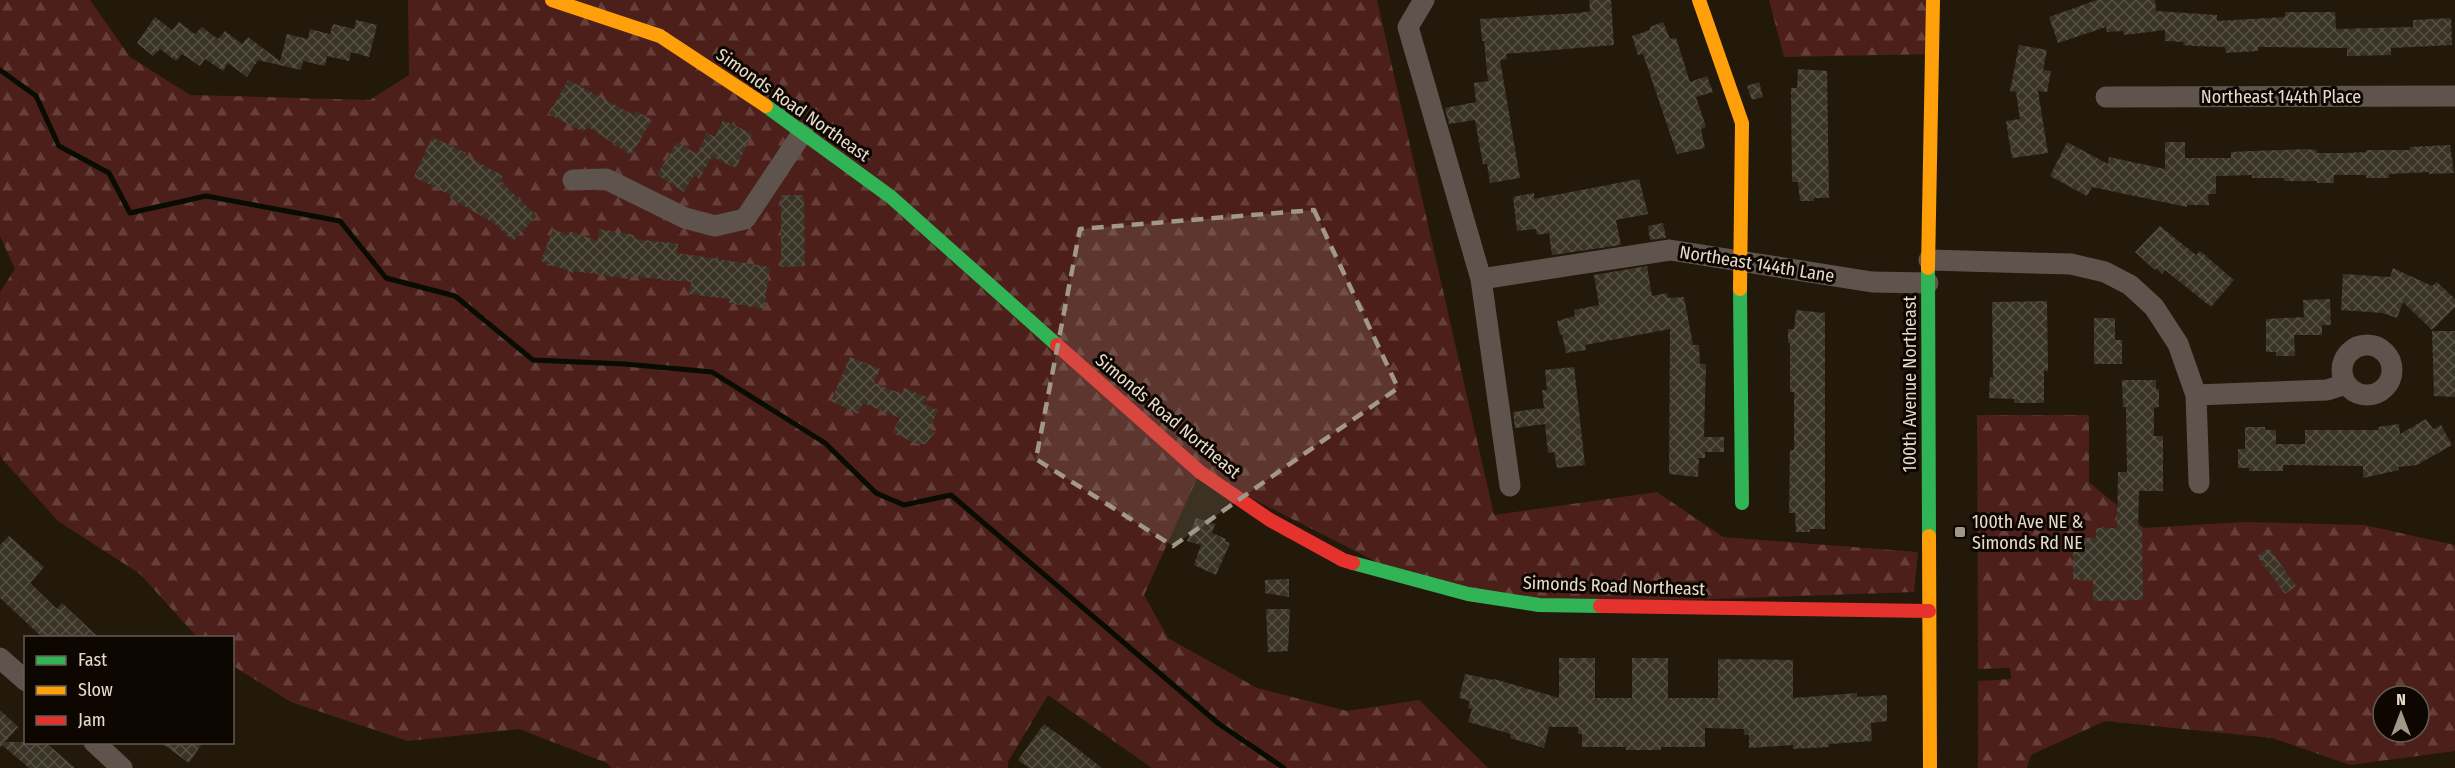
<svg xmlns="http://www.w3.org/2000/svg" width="2455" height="768" viewBox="0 0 2455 768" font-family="'Fira Sans Condensed',sans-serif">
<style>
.forest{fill:url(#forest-firs);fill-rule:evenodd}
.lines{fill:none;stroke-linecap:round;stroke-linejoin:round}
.stream{stroke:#080c01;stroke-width:5}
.building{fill:url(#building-cross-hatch)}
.street{stroke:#5e544d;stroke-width:21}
.fast{stroke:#30b455;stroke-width:14}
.slow{stroke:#ff9f0a;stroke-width:14}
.jam{stroke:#e5322d;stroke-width:14}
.marked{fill:#a29888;fill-opacity:0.2;stroke:#a29888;stroke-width:4.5;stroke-dasharray:12 8;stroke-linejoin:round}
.poi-dot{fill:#a29888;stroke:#0e0701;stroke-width:2}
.labels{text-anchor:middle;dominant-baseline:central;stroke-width:6;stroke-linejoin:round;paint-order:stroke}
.street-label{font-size:18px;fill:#e7dccc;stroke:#0e0701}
.poi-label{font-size:18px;fill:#e7dccc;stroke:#0e0701;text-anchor:start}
</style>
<defs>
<pattern id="forest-firs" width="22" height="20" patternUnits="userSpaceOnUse" patternTransform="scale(1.5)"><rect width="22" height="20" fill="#4c1f1a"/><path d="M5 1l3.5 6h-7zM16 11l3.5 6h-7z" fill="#663f3a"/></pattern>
<pattern id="building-cross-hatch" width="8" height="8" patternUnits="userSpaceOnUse" patternTransform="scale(1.5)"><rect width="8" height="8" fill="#393426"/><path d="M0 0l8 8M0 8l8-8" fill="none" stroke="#565144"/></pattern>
</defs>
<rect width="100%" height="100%" fill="#22190a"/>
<path class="forest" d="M0,0H90L130,57L190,95L370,100L409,75L408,0H1377L1494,515L1657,492L1723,537L1918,552L1914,592L1539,605L1414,581L1200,472L1144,595L1168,638L1257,688L1347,711L1419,700L1488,768H1152L1048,695L1008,762V768H611L607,763L519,729L408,741L291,702L233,666L232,638L197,637L140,574L58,521L2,459L0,453V292L15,269L0,236Z
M1769,0H1932L1933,54L1784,57Z
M1977,415H2089V482L2144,528L2243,522L2364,525L2455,545V751L2350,765L2272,738L2105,721L2031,755L2027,768H1978V681L2011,679L2010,668L1978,669ZM2383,696H2419V732H2383Z"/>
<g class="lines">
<path class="stream" d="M0,70L36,96L59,146L109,173L130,213L206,196L340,221L386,278L455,296L533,360L625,364L712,372L825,443L876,493L904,505L951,495L1219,724L1284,768"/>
</g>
<path class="building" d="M1589,0H1611L1614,45L1506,54L1507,59L1500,60L1520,178L1490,183L1487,164H1483L1475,120L1449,124L1445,108L1476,102L1474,83L1488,81L1484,41H1482L1480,19L1579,13L1590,11Z
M2097,0H2155L2156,11L2217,15V21L2285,17V12H2335L2336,29L2413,27V20L2451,18L2452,45L2391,48V55L2347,56V48L2258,47V51L2226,53L2225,47L2195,46L2183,45L2184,42L2165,41V30L2124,35L2123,31L2107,32L2106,27L2058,43L2049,17Z
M155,17L172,30L179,22L195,34L202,27L218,39L225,31L242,44L248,37L280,61L287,34L308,39L310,29L330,34L333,24L354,29L356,20L377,25L369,57L351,52L349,61L327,56L325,66L303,61L301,70L258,60L247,77L228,63L223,71L205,59L200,66L182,54L176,61L160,49L153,56L137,43Z
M1663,22L1670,39L1676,38L1690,82L1707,76L1713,92L1696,97L1706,127L1701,129L1705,148L1677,154L1643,54L1638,55L1632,36L1650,30V27Z
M2019,45L2047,50L2043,70L2051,71L2047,92L2038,91L2048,153L2012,158L2006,121L2020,119L2016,92L2010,91Z
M1798,69L1827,71L1829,198H1814V201H1800L1798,182H1792L1791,88H1797Z
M568,80L634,115L636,111L652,120L631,155L587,126L584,132L549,114Z
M1759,82L1763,97L1752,100L1747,86Z
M723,120L752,134L736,168L712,157L699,179L694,175L684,192L657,175L677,142L697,154L707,133L715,137Z
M432,137L466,153L465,155L503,176L500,181L537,216L513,241L494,223L450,198L451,195L414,177Z
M2067,142L2108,164L2109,157L2165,169V142H2185V158H2231V152L2251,151L2305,149L2316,150L2317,153H2345L2366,152V150H2410V147L2450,145L2454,173L2429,174V172L2389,174V178H2366V175H2334V183H2317V181H2284V178H2252V175L2216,176V194H2208L2209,205H2187V207L2092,187L2087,196L2050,176Z
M1639,179L1648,214L1616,220L1621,245L1552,255L1549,233L1537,235L1536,229L1517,231L1513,197L1534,193V199Z
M781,195H804L805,266L781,267Z
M1663,223L1666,238L1650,240L1648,226Z
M2160,226L2196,255L2200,251L2234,280L2211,307L2165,270L2162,274L2156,268L2155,270L2135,252Z
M553,229L569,235L570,231L598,241L599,229L635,235V239L678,244L677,253L770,267L764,309L729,303V299L689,294L691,282L630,276L629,279L574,271L573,273L541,261Z
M1647,266L1652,296L1667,293L1668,298L1684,297L1693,345H1699L1700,364H1706L1704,437H1724V452H1705V458H1699L1698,477L1669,474L1670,329L1585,345L1586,350L1566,353L1562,334L1560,335L1557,321L1575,316L1574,310L1599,305L1594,275Z
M2393,268L2432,286L2437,282L2455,299V307L2432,330L2403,302L2397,318L2383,313L2341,310L2343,274L2390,277Z
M2330,299L2331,325H2322V335H2294L2295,356H2276V352H2266V319L2304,317L2303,300Z
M2047,301L2048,371H2044V403H2014V399L1989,398L1990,377L1993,378L1992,302Z
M1796,310L1825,313V529H1810V532H1796L1795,513H1789L1790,450H1794V392H1790V343H1788V329H1794Z
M2094,318H2115V340H2122V364H2094Z
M2432,331H2455V397L2434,396Z
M850,357L880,369L874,383L902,394L904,388L926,397L923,404L938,410L930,428L935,433L925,444H918L893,433L900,418L863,403L858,414L831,401Z
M1574,367L1585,465L1557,468L1554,452L1548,453L1545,424L1515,428L1513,412L1544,408L1542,390H1547L1545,370Z
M2122,380H2156V389H2159V407L2154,408V436H2163V491H2139L2138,527H2142L2143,600L2093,601V580H2073V538H2096V528H2117L2118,472H2127L2126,407H2123Z
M2426,419L2433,429L2441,425L2452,445L2417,465L2398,467L2399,470L2363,478V466L2283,465V471H2249V468H2238V449H2245V427H2265V430H2276V444H2305V430H2379L2378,427L2399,424L2400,434Z
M1196,518L1215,524L1212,533L1226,539L1225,541L1230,543L1216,575L1194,565L1201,545L1187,541Z
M9,536L44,567L30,583L57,609L62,603L99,638H43L0,598V545Z
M2269,548L2296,586L2285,594L2257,556Z
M1289,579V597L1265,593V580Z
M1266,609H1290L1288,651L1268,652Z
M1559,658H1595V698H1632V658H1668V698H1718V659L1793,660V698L1857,693V697L1887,695V721L1871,723L1872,741L1829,744V747L1793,749V745L1749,748V735H1744V729L1705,728V747H1661V750H1626V747H1582V734H1578V727H1549L1544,748L1510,738L1511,734L1468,722L1472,709L1468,708L1470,701L1459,698L1465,674L1494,680V679L1559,698Z
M0,710L18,727L5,742H45L75,768H29L2,745L0,748Z
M1044,724L1074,746L1102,768H1029L1018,760Z
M160,742H203L189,763Z"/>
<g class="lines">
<path class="street" d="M1424,0L1408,27L1481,279L1510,486
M2106,97L2455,96
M573,180L606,179L685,218L715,226L745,219L803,132
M1929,260L2071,264L2105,272L2130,285L2154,307L2178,344L2196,395L2199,483
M1481,279L1670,250L1872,282L1928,283
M2342 370a25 25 0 1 1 50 0a25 25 0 1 1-50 0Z
M2196,395L2327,390L2346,384
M0,658L26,681
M94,742L122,768"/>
<path class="fast" d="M766,106L891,197L1057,345
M1928,268L1929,536
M1740,289L1742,503
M1353,563L1468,594L1539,605L1600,606"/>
<path class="slow" d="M552,0L660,36L766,106
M1699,0L1742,123L1740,289
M1928,268L1933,0
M1929,536L1930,768"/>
<path class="jam" d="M1057,345L1200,472L1270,520L1343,560L1353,563
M1600,606L1929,611"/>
</g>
<path class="marked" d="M1314,210L1398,388L1173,546L1036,459L1080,229Z"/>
<rect class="poi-dot" x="1954" y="526" width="12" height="12" rx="3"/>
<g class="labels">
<g class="street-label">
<text x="2281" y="97">Northeast 144th Place</text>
<text transform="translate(793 105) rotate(35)">Simonds Road Northeast</text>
<text transform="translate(1757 264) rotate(9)">Northeast 144th Lane</text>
<text transform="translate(1910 384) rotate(-90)">100th Avenue Northeast</text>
<text transform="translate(1168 416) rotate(40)">Simonds Road Northeast</text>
<text transform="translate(1614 586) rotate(2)">Simonds Road Northeast</text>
</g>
<g class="poi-label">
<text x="1972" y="522">100th Ave NE &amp;<tspan x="1972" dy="21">Simonds Rd NE</tspan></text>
</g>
</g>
<rect x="24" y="636" width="210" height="108" fill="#0e0701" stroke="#655c52" stroke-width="1.5"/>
<rect x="36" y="656" width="30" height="9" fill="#30b455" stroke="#655c52" stroke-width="1.5"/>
<text x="78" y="666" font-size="18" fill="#e7dccc">Fast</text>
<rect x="36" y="686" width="30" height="9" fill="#ff9f0a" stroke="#655c52" stroke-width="1.5"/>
<text x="78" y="696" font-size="18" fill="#e7dccc">Slow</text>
<rect x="36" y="716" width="30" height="9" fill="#e5322d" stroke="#655c52" stroke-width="1.5"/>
<text x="78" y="726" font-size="18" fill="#e7dccc">Jam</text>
<g transform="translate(2401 714)"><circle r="28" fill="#0e0701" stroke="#655c52" stroke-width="1.5"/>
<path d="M0-4.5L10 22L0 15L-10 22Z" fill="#a29888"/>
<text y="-9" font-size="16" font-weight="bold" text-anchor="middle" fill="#e7dccc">N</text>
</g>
</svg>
